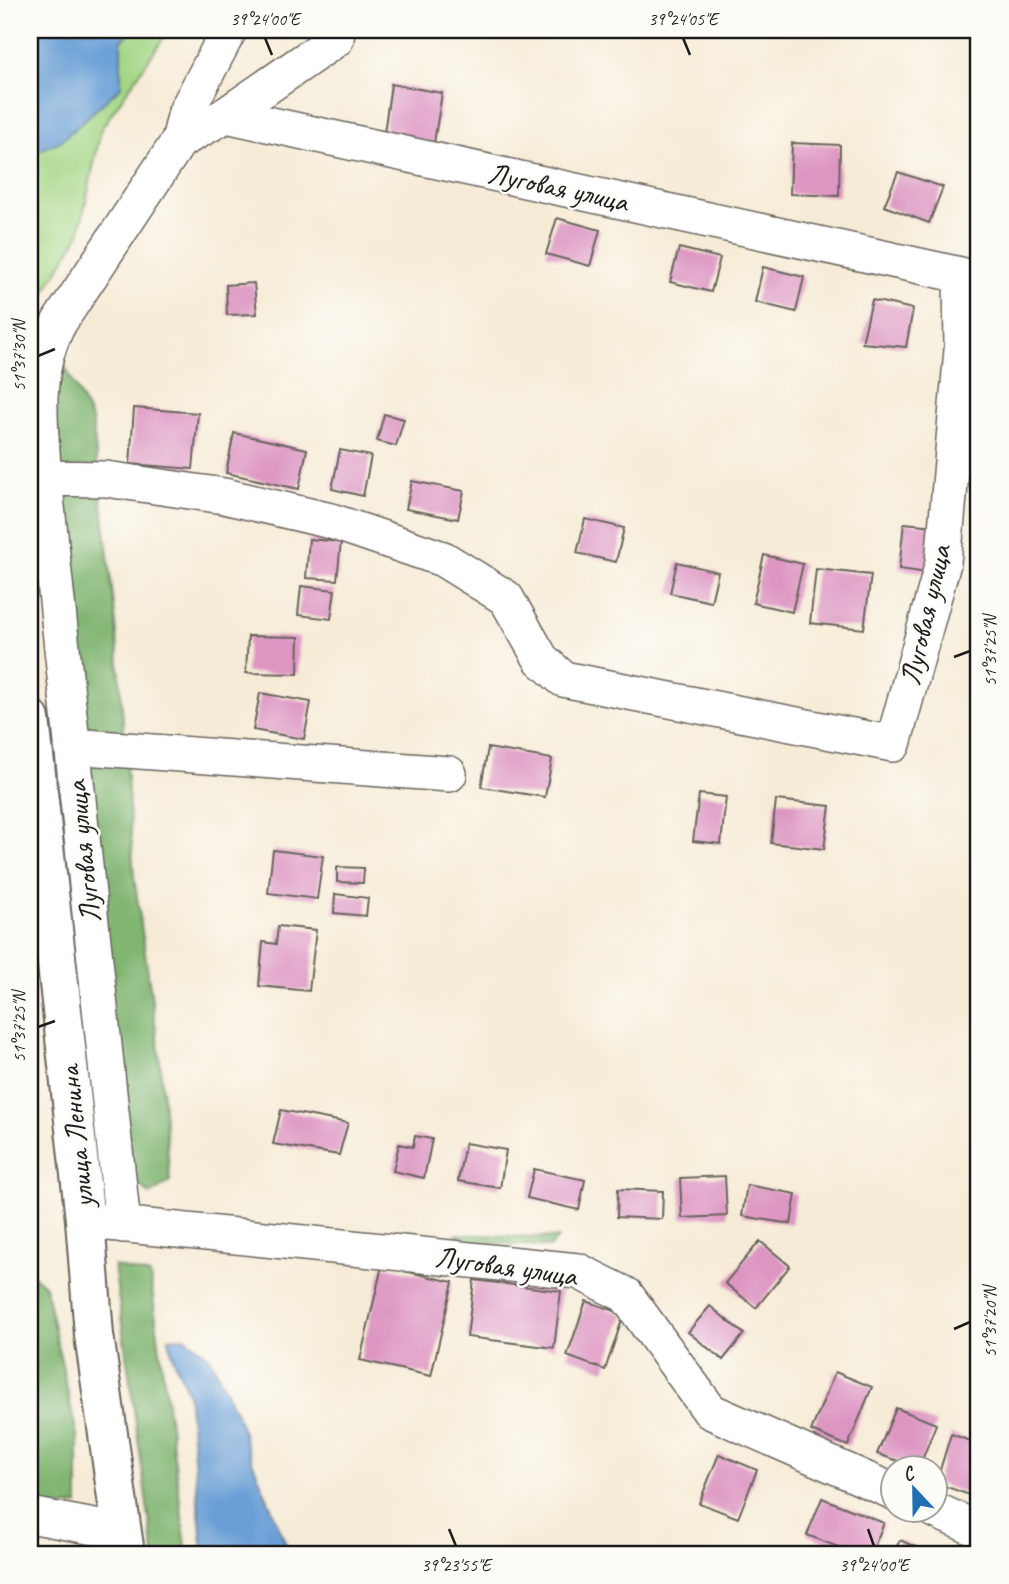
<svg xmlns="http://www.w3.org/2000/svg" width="1009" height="1584" viewBox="0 0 1009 1584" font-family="Caveat,sans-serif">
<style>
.green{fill:#a2d584;stroke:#5f7850;stroke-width:2}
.forest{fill:#81b672;stroke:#4e6947;stroke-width:2}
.water{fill:#699fd6;stroke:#425e79;stroke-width:2}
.building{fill:#dd95c2}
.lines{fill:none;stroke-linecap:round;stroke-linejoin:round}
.minor-casing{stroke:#68645d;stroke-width:38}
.major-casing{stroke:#68645d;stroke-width:42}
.minor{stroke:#fff;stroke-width:35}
.major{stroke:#fff;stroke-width:38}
.ticks{fill:none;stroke:#1c1c1c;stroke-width:2.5}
.labels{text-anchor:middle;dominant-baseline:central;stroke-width:5;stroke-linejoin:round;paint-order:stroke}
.street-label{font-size:30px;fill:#1c1c1c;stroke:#fdfcf7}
.neatline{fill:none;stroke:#1c1c1c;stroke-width:2.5}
.ticks-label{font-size:18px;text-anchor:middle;fill:#1c1c1c}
</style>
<rect width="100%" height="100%" fill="#fdfcf7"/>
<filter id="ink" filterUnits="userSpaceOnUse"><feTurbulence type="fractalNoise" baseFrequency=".0143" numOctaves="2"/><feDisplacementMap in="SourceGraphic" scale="14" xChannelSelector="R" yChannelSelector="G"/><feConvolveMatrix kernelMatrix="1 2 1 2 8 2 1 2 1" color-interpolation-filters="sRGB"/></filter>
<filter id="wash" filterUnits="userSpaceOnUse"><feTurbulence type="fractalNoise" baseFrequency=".00686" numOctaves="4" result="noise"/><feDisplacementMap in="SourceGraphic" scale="28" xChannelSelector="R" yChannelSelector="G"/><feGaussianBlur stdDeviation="1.57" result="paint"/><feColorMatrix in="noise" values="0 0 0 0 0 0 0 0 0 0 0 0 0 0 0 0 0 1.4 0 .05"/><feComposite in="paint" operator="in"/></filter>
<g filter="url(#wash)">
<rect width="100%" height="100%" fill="#f6ebd6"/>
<path class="green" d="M30,30H169L101,129L79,235L30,317Z"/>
<path class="forest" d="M60,356L92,420L116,623L134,876L159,1050L170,1181L150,1195L124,1170L52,410Z
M456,1234L558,1238L550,1247L463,1241Z
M114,1266L150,1275L187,1554H154Z
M30,1273L45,1286L78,1440V1505L60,1508H30V1419H34L30,1395Z"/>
<path class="water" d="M30,30H133L121,41V87L61,141L30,154Z
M185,1337L210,1357L240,1422L248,1451L286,1544L287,1554H203L188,1394C181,1374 171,1359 169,1338Z"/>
<g id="blocks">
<path class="building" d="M921,30H952V35Z
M391,84L442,93L434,143L384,133Z
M792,143L840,145L839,196L790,194Z
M898,172L943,187L929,223L884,206Z
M557,218L600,230L590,266L546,254Z
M679,248L720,258L711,292L670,282Z
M763,267L804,277L796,312L755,302Z
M254,283L257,314L227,315L226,285Z
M872,300L913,309L906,347L862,343Z
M134,408L198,413L193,469L130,464Z
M384,414L404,419L396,446L377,441Z
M234,433L307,449L299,489L226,473Z
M340,450L371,456L363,496L332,489Z
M412,481L464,491L458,519L406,509Z
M585,519L624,528L616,562L577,553Z
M904,523L934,526L928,573L899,569Z
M309,539L341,542L337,580L306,578Z
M764,555L803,564L792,612L753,603Z
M677,562L718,572L711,602L670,593Z
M816,569L871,575L864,629L810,623Z
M301,586L335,590L331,619L298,615Z
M248,636L299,637L298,674L246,673Z
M260,693L311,702L304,739L253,730Z
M488,748L552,759L545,797L481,787Z
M699,794L726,797L721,844L693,841Z
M776,800L830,806L824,849L771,843Z
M273,850L323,856L317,899L268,893Z
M337,867L364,868L363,883L337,882Z
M335,894L368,898L366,916L334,913Z
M278,926L316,930L309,991L259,986L263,942L276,944Z
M281,1110L348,1123L339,1155L273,1144Z
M415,1136L432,1139L424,1178L393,1171L399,1144L413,1147Z
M465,1143L506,1150L500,1188L458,1181Z
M534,1169L585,1180L579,1210L527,1198Z
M725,1176L727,1216L682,1218L680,1178Z
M747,1185L796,1194L791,1224L742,1216Z
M618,1189L663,1191L662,1219L617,1217Z
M760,1241L790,1266L756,1308L725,1283Z
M382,1266L453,1282L431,1376L360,1360Z
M474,1280L561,1291L554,1348L467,1337Z
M586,1301L624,1314L605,1370L567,1356Z
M710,1306L744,1334L723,1360L688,1332Z
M835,1372L872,1387L848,1446L811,1431Z
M896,1408L936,1424L919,1468L877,1454Z
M951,1434L979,1444V1476L972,1496L936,1483Z
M719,1454L757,1470L738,1518L699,1503Z
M822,1498L884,1523L871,1554H856L807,1535Z
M900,1540L931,1554H893Z"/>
</g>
</g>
<g filter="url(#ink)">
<use href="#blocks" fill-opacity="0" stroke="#68645d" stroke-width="2"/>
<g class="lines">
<defs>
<path id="minor" d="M179,141L186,112L229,30
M44,478L106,479L224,496L331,521L443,559L506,598L541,659L563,679L893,744L943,563L962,350L961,275L226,115
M72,746L449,774
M99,1222L578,1271L626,1295L710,1411L894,1492
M123,1225L44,478C40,423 32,371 60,321L179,141L226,115L336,39L337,30
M935,1510L979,1530
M30,1515L121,1532"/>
<path id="major" d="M30,719L85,1220L94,1335L125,1554"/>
</defs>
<use href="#minor" class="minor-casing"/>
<use href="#major" class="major-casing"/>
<use href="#minor" class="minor"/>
<use href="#major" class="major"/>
</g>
</g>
<path class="ticks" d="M265,38L272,55M683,38L690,55M38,356L55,349M954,657L970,651M38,1027L55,1021M954,1329L970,1322M449,1529L456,1546M868,1529L874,1546"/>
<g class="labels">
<g class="street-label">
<text transform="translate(558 187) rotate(12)">Луговая улица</text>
<text transform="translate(925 615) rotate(-77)">Луговая улица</text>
<text transform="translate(83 852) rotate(-96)">Луговая улица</text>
<text transform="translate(76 1137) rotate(-96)">улица Ленина</text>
<text transform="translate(506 1266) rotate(8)">Луговая улица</text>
</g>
</g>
<rect width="1009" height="1584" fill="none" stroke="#fdfcf7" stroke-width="77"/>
<g transform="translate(914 1489) rotate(338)"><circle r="33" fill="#fdfcf7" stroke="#a3a29f" stroke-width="2"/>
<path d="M0-5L12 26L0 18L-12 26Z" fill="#1f6fb2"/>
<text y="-10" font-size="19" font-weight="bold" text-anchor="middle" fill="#1c1c1c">С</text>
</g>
<rect x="38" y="38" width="932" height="1508" class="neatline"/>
<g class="ticks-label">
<text x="265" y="25">39°24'00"E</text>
<text x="683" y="25">39°24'05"E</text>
<text transform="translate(19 356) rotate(-90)" y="6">51°37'30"N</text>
<text transform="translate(990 651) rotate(-90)" y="6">51°37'25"N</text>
<text transform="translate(19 1027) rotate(-90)" y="6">51°37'25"N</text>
<text transform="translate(990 1322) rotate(-90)" y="6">51°37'20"N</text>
<text x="456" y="1571">39°23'55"E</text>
<text x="874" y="1571">39°24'00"E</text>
</g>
</svg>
